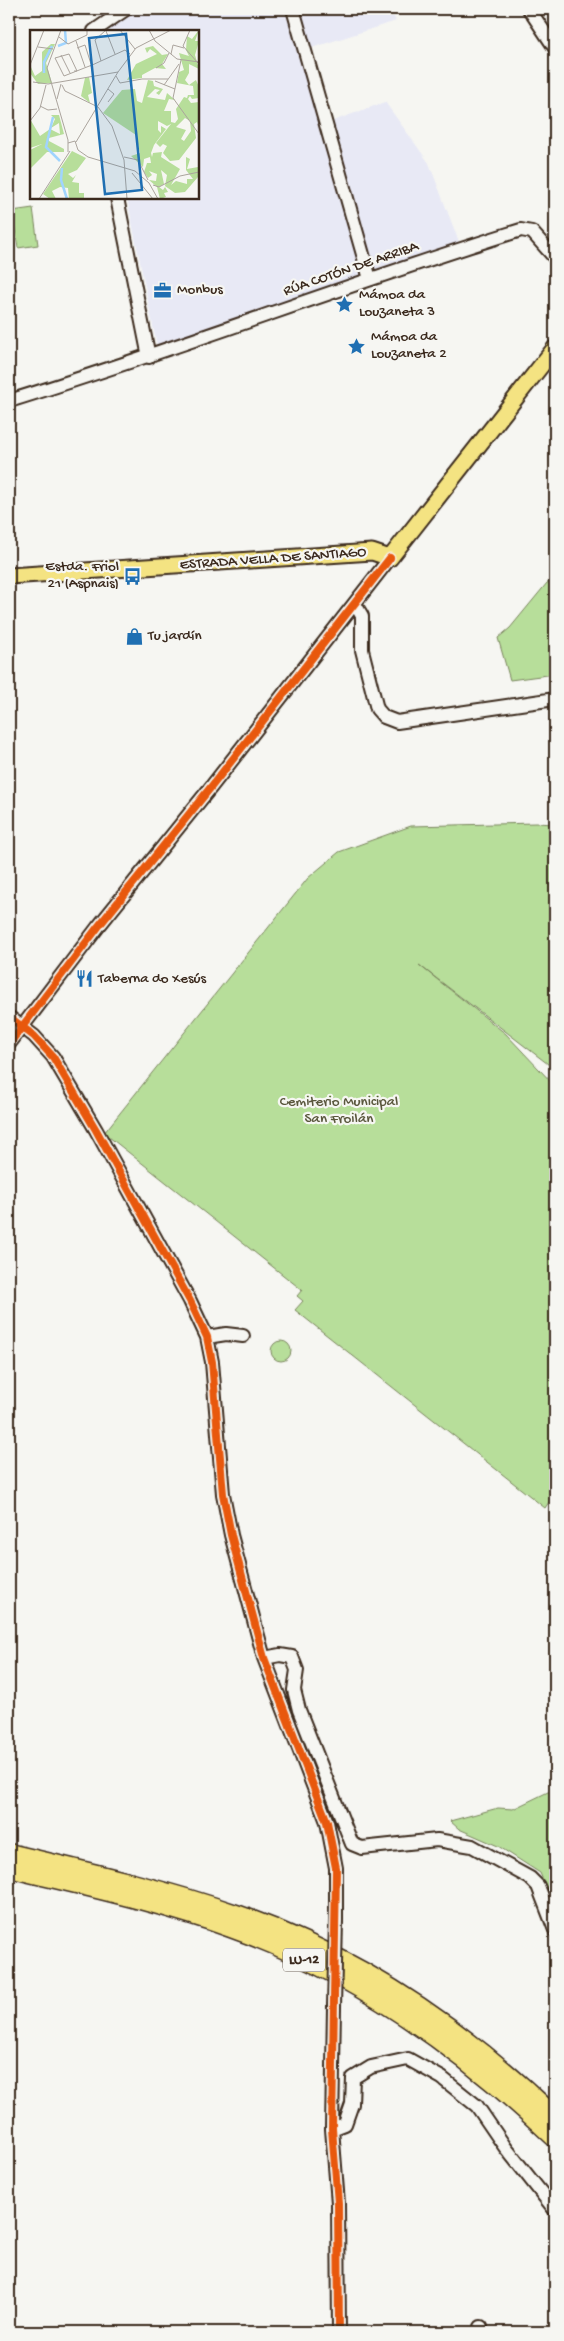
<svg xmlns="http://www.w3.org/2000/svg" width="564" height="2341" viewBox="0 0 564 2341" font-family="'Gochi Hand',sans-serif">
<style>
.built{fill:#e8e9f5}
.green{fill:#b7de9a;stroke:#79845c}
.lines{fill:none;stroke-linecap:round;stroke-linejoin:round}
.minor-casing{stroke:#3b2a1e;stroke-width:16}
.major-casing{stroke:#3b2a1e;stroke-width:19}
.highway-casing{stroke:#3b2a1e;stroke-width:21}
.minor{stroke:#f6f6f2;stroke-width:12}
.major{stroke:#f4e382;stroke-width:15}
.highway{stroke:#f4e382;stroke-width:18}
.minor-bridge-casing{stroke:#3b2a1e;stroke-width:16;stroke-linecap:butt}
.minor-bridge{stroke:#f6f6f2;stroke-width:12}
.cycleway-casing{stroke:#f6f6f2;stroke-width:11}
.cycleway{stroke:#e8590c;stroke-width:8}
.labels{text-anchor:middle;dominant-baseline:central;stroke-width:4.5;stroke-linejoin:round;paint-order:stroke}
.shield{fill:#f6f6f2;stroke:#73675e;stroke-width:1}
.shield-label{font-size:14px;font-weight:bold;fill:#3b2a1e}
.street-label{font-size:15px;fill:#3b2a1e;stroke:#f6f6f2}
.poi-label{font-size:15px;fill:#3b2a1e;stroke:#f6f6f2;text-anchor:start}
.park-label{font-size:15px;fill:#5a573d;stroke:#f6f6f2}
.inset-river{fill:none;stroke:#a0d4fe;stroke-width:2.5}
.inset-road{fill:none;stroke:#aba49d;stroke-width:1}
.view{fill:#1f6fb2;fill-opacity:0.15;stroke:#1f6fb2;stroke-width:2.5}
.inset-edge{fill:none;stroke:#3b2a1e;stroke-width:2.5}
</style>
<rect width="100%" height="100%" fill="#f6f6f2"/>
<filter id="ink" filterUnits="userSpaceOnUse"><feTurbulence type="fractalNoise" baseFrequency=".02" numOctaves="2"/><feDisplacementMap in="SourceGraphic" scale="10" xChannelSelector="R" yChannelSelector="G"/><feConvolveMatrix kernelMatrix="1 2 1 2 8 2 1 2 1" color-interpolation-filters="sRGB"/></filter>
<g filter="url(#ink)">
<path class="built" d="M136,9H390L396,21L302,51L322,125L385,102L429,163L459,242L157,346L127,198H198V31H104Z"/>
<path class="green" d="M33,208L38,245L18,248L12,211Z
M555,581V674L510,680L498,638L510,628L547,583Z
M536,823L555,824V1074L548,1064L419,965L506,1034L555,1086V1493L545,1508L295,1310L303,1301L297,1296L302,1290L104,1133L308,878L339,852L411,826Z
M271 1351a10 10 0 1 1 20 0a10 10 0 1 1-20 0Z
M555,1791V1908L540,1873L498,1846L459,1829L450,1821L498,1808L513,1809L548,1792Z"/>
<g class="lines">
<defs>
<path id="minor" d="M293,9L370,279
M529,9L555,48
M94,31L126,9
M117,198L149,357
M9,401C181,348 349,283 521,230L532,232L555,258
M355,604L362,616V650L377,709L384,717L397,722L555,699
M9,1017L34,1036L53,1057L96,1130L190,1301L207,1337L212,1362L223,1494L231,1535L264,1658L327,1822L336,1868V1920
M9,1044L98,927L211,787L390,558
M207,1337L226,1334L243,1336
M264,1658L280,1655L292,1657L297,1670L294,1690L299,1710L352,1844L362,1848L437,1840L472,1846L530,1878L538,1886L555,1930
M334,2007L332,2129L338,2203L339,2332
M332,2129L345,2124L352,2104L353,2078L371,2067L408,2059L442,2078L477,2106L505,2147L555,2210
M481,2327V2332"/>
<path id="major" d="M9,576L372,552L390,558L555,348"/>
<path id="highway" d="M9,1853C86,1871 164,1889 239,1915C358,1957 465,2030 555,2117
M9,1868C83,1886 159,1902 231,1928C355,1972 461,2048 555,2138"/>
</defs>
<use href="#minor" class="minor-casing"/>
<use href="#major" class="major-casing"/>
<use href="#highway" class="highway-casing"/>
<use href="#minor" class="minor"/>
<use href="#major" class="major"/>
<use href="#highway" class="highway"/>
<defs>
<path id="minor-bridge" d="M334,2007L336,1920"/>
</defs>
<use href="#minor-bridge" class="minor-bridge-casing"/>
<use href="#minor-bridge" class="minor-bridge"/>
<defs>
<path id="cycleway" d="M9,1017L34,1036L53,1057L96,1130L190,1301L207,1337L212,1362L223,1494L231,1535L264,1658L327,1822L336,1868L332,2129L338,2203L339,2332
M9,1044L98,927L211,787L390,558"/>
</defs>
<use href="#cycleway" class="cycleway-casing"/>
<use href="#cycleway" class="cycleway"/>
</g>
</g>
<defs>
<symbol id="office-bare" viewBox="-9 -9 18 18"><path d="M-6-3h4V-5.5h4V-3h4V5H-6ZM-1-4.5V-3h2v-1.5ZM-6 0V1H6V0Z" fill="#1f6fb2" stroke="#f6f6f2" stroke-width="2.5" paint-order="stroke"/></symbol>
<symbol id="sight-bare" viewBox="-9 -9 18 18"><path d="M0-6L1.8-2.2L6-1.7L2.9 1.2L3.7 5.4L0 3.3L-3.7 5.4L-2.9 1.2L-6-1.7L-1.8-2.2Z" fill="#1f6fb2" stroke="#f6f6f2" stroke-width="2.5" paint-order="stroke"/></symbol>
<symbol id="bus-bare" viewBox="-9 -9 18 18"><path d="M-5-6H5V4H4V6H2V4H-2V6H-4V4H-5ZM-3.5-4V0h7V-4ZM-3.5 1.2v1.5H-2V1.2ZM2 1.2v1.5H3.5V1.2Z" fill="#1f6fb2" stroke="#f6f6f2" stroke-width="2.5" paint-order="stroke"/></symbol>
<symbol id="shop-bare" viewBox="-9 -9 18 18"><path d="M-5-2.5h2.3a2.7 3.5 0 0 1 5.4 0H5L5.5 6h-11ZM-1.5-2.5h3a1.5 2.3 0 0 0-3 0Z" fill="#1f6fb2" stroke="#f6f6f2" stroke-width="2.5" paint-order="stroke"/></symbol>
<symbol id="restaurant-bare" viewBox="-9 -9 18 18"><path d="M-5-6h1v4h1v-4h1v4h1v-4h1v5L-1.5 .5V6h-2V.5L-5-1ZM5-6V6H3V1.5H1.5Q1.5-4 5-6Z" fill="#1f6fb2" stroke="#f6f6f2" stroke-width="2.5" paint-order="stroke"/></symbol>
</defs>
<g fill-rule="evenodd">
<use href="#office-bare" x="150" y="278" width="25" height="25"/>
<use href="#sight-bare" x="332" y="292" width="25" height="25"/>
<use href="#sight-bare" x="344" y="334" width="25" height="25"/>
<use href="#bus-bare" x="120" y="564" width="25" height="25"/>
<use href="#shop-bare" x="122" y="624" width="25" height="25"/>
<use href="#restaurant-bare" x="72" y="966" width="25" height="25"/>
</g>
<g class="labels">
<rect class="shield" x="283" y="1948.5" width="42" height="23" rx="4"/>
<g class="shield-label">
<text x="304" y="1960">LU-12</text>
</g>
<g class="street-label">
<text transform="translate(351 269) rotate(-19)">RÚA COTÓN DE ARRIBA</text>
<text transform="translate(273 559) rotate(-4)">ESTRADA VELLA DE SANTIAGO</text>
</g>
<g class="poi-label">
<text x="177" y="290">Monbus</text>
<text x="359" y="295">Mámoa da<tspan x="359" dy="17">Louzaneta 3</tspan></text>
<text x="371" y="337">Mámoa da<tspan x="371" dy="17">Louzaneta 2</tspan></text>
<text x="119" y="567" text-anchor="end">Estda. Friol<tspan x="119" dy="17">21 (Aspnais)</tspan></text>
<text x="148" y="636">Tu jardín</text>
<text x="98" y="979">Taberna do Xesús</text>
</g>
<g class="park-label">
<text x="339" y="1102">Cemiterio Municipal<tspan x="339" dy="17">San Froilán</tspan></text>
</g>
</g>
<g transform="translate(30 30)">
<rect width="169" height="169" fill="#f6f6f2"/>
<path d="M169,0L165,11H169L165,25L169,39L159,34V43L155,50L159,55L166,50L169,57V68L162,69L160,66L158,69L161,73L169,72V98L167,92L164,94L166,108L149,130L140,131L133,123L137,116L133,114L130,117L126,113L141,94L137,96L128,91V100L131,103V96L136,99L124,115L121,123L122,127L123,123L132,122L131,127L150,139L141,155L146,151L157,154V149H163L156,140V127L160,129L157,139L168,137V147L155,162L145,163L135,156L137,145L131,140L134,154L129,157L133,160L135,157L138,162L134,163L136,167L130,169L127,157L119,150L126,151L127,144L119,141L122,145L118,148L114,142L117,133H121L120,127L114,129L113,137L101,126L110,123L106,105L73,83L92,60L105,59L107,71L112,73L118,50L123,51L124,56L133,59L129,65L126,63L130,60L125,59L117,67L135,70L137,63L145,70L139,69L134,81H141V92L145,93L148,89L146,79L154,67L157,68L158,65H164L163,56L147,53L149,42L154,40L149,23L159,26L156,20L157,6L162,9ZM155,88L160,91L161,101L154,111L151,109L156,100L146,97ZM21,14H25L16,33L22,53L8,54L0,43V35L5,46L12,41V22ZM123,16L132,25L138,24L132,34L136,39L125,38L112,45V48L97,50L106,34L127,24L120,19L117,23L115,18ZM59,47L62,63L58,65L60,73L51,66L55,48ZM21,85H29L34,104L19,108V111L34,119V122H17L0,139V120L12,114L0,118V89L10,106L20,99L30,104L29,93L21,98L25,89ZM42,121L56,128L47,140L38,144L43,148L46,145L42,152L49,153V163H54V168L39,169L38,158L30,157L22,161L26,169H20L13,164Z" fill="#b7de9a" fill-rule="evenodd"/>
<path class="inset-river" d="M28,16L36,13L35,0M14,43V32L22,16M23,87L16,117L30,131M32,138L31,150L37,169"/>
<path class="inset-road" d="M31,0L17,38L38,110V122M90,0L105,19M119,0L125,11L147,29L169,32M160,0L153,16L168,33M76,1L85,24M29,7L38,14L57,5V0M46,11L55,37M8,17L23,19M47,18L55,15L61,34M141,24L143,15L154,18M31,25L40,43M151,30L143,68L169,104M71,31L65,10L76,0M0,35L14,0M60,36L95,20L100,24M126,38L134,33L139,23M44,41H47L39,24L25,28L34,46L62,35M86,46L90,53L112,49H138M125,51L145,59M3,52L18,54L88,42L106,18L141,0M32,55L35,61L68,77L82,96L94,130L97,169M134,55L149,34M78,59L84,64L78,72M27,69L31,54M10,76L18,80L27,79M0,91L10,78L16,55M46,112L88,42M38,113L45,111L48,120L58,127L105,141L119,153L128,169M94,127L108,130L118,150M102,143L123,169M123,155L129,157L150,146L169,142M9,169L40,121"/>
<path class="view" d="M96,4L112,160L75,164L59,8Z"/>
<rect width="169" height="169" class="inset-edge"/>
</g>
<rect width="564" height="2341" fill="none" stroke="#f6f6f2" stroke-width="30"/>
<rect x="15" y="15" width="534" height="2311" fill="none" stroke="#3b2a1e" stroke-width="2" filter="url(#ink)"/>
</svg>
